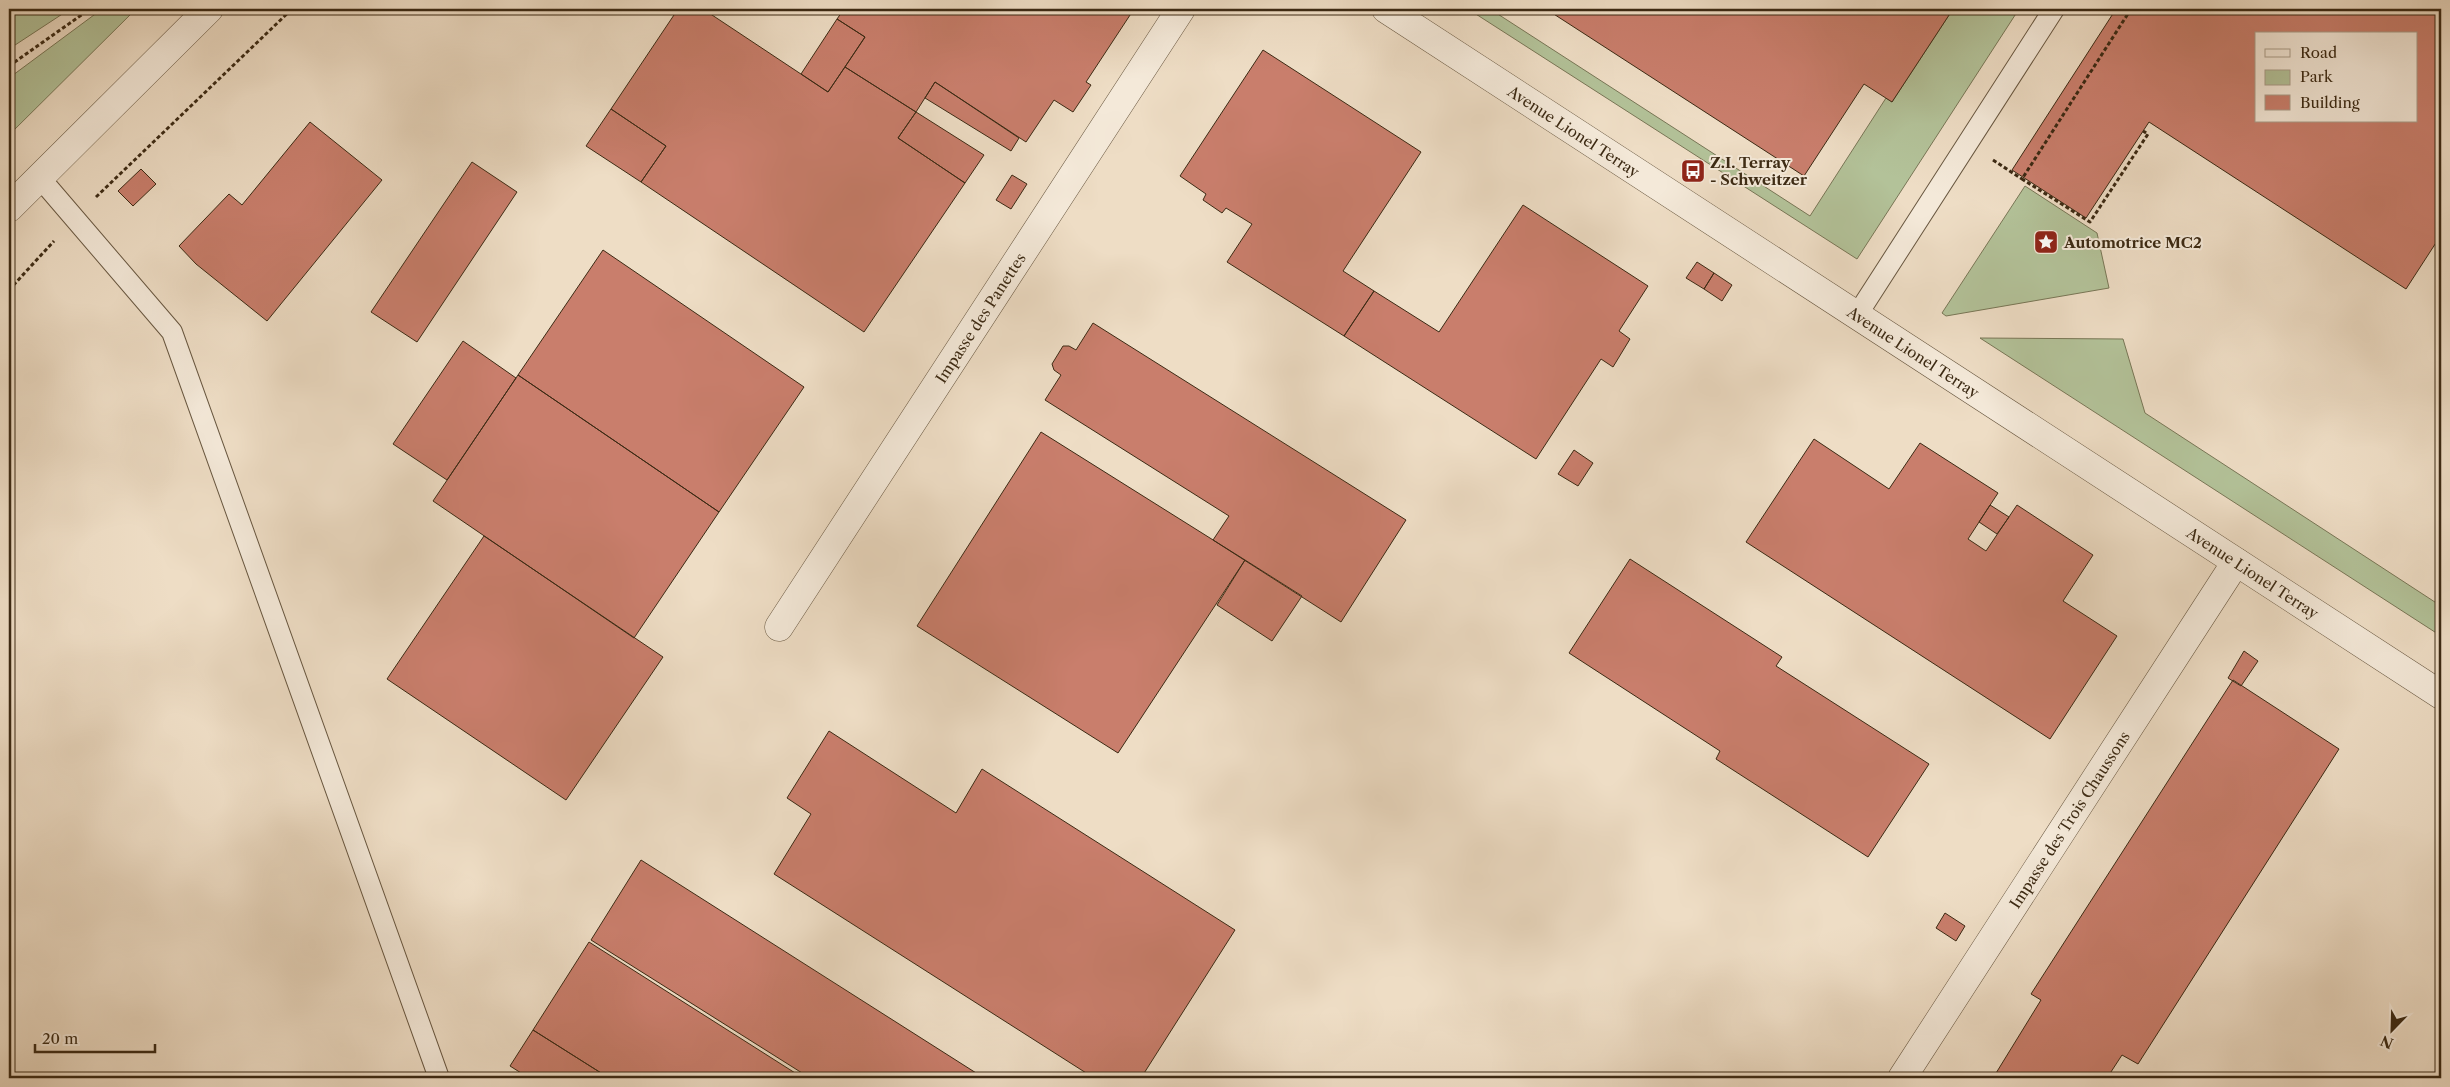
<svg xmlns="http://www.w3.org/2000/svg" width="2450" height="1087" viewBox="0 0 2450 1087" font-family="'Libre Caslon Text',serif">
<style>
.green{fill:#b3c299;stroke:#787656}
.building{fill:#c97e6c;stroke:#3c2a14;fill-rule:evenodd}
.lines{fill:none;stroke-linecap:round;stroke-linejoin:round}
.service-casing{stroke:#685740;stroke-width:22}
.minor-casing{stroke:#685740;stroke-width:29}
.path{stroke:#3c2a14;stroke-width:3;stroke-dasharray:4 2.5;stroke-linecap:butt}
.service{stroke:#f4e9d9;stroke-width:20}
.minor{stroke:#f4e9d9;stroke-width:28}
.labels{text-anchor:middle;dominant-baseline:central;stroke-width:4;stroke-linejoin:round;paint-order:stroke}
.street-label{font-size:15px;fill:#3c2a14;stroke:#f4e9d9}
.poi-label{font-size:15px;font-weight:bold;fill:#3c2a14;stroke:#f4e9d9;text-anchor:start}
</style>
<rect width="100%" height="100%" fill="#eeddc5"/>
<filter id="stains"><feTurbulence type="fractalNoise" baseFrequency=".004" numOctaves="4"/><feColorMatrix values="0 0 0 0 .2 0 0 0 0 .09 0 0 0 0 .02 0 0 0 .5 -.17"/></filter>
<radialGradient id="worn" r=".72"><stop offset=".6" stop-color="#630" stop-opacity="0"/><stop offset="1" stop-color="#630" stop-opacity=".3"/></radialGradient>
<path class="green" d="M9,9H70L9,49Z
M102,9H136L9,135V78Z
M1468,9H1490L1810,216L1886,98L1892,102L1953,9H2019L1857,259Z
M2025,186L2097,233L2109,288L1946,316L1942,313Z
M1980,338L2123,339L2145,413L2441,606V636Z"/>
<path class="building" d="M678,9H703L828,92L845,67L916,112L898,138L965,183L864,332L641,182L666,146L611,109Z
M844,9H1134L1086,82L1091,85L1073,112L1054,100L1026,142L935,82L916,112L845,67L865,37L837,19Z
M1546,9H1953L1892,102L1864,84L1804,176Z
M2116,9H2441V235L2406,289L2149,122L2086,218L2012,170ZM2256,34H2416V121H2256Z
M837,19L865,37L828,92L801,74Z
M1263,50L1421,152L1343,271L1374,291L1344,336L1227,262L1252,224L1226,208L1222,213L1203,200L1206,194L1180,176Z
M935,82L1019,138L1011,151L925,98Z
M611,109L666,146L641,182L586,146Z
M916,112L984,155L965,183L898,138Z
M310,122L382,180L267,321L196,264L179,246L229,194L242,205Z
M472,162L517,192L417,342L371,312Z
M141,169L156,184L133,206L118,191Z
M1012,175L1027,184L1011,209L996,200Z
M1523,205L1648,286L1619,331L1630,339L1613,367L1601,359L1536,459L1344,336L1374,291L1439,332Z
M603,250L804,387L719,512L518,375Z
M1697,262L1714,273L1704,289L1686,278Z
M1714,273L1732,285L1722,301L1704,289Z
M1093,323L1406,520L1341,622L1213,540L1229,516L1045,400L1061,375L1054,370L1052,364L1063,346H1069L1076,350Z
M463,341L516,378L447,480L393,444Z
M518,375L719,512L634,638L433,501Z
M1041,432L1245,560L1118,753L917,626Z
M1814,439L1889,489L1920,443L1998,493L1968,539L1986,551L2017,505L2093,555L2063,601L2117,636L2050,739L1746,542Z
M1574,450L1593,463L1578,486L1558,474Z
M1990,505L2009,517L1997,534L1979,522Z
M484,536L663,657L566,800L387,679Z
M1630,559L1782,657L1776,666L1929,764L1868,857L1716,759L1720,751L1569,653Z
M1245,560L1302,596L1272,641L1217,605Z
M2244,651L2258,661L2241,686L2228,678Z
M2233,680L2339,749L2138,1064L2122,1055L2107,1078H1993L2041,1000L2031,994Z
M829,731L956,813L982,769L1235,930L1141,1078H1094L774,874L811,814L787,798Z
M641,860L984,1078H810L591,940Z
M1945,913L1965,926L1956,941L1936,928Z
M589,942L803,1078H609L533,1030Z
M533,1030L609,1078H529L510,1066Z"/>
<g class="lines">
<defs>
<path id="service" d="M40,178L172,332L439,1078
M1857,315L2054,9"/>
<g id="minor">
<path id="s1" d="M1386,9L2441,695"/>
<path d="M9,208L209,9"/>
<path id="s2" d="M779,627L1181,9"/>
<path id="s3" d="M1902,1078L2236,562"/>
</g>
</defs>
<use href="#service" class="service-casing"/>
<use href="#minor" class="minor-casing"/>
<path class="path" d="M2131,9L2022,179L2090,222L2148,134L2143,131
M9,66L90,9
M1993,160L2022,179
M96,197L292,9
M9,290L54,241"/>
<use href="#service" class="service"/>
<use href="#minor" class="minor"/>
</g>
<defs>
<symbol id="bus-square" viewBox="-11 -11 22 22"><rect x="-9" y="-9" width="18" height="18" rx="4" fill="#8f2418" stroke="#f4e9d9"/><path d="M-5-6H5V4H4V6H2V4H-2V6H-4V4H-5ZM-3.5-4V0h7V-4ZM-3.5 1.2v1.5H-2V1.2ZM2 1.2v1.5H3.5V1.2Z" fill="#fff"/></symbol>
<symbol id="sight-square" viewBox="-11 -11 22 22"><rect x="-9" y="-9" width="18" height="18" rx="4" fill="#8f2418" stroke="#f4e9d9"/><path d="M0-6L1.8-2.2L6-1.7L2.9 1.2L3.7 5.4L0 3.3L-3.7 5.4L-2.9 1.2L-6-1.7L-1.8-2.2Z" fill="#fff"/></symbol>
</defs>
<g fill-rule="evenodd">
<use href="#bus-square" x="1679" y="157" width="28" height="28"/>
<use href="#sight-square" x="2032" y="228" width="28" height="28"/>
</g>
<g class="labels">
<g class="street-label">
<text stroke="none"><textPath href="#s1" startOffset="224">Avenue Lionel Terray</textPath></text>
<text stroke="none"><textPath href="#s2" startOffset="369">Impasse des Panettes</textPath></text>
<text stroke="none"><textPath href="#s1" startOffset="629">Avenue Lionel Terray</textPath></text>
<text stroke="none"><textPath href="#s1" startOffset="1034">Avenue Lionel Terray</textPath></text>
<text stroke="none"><textPath href="#s3" startOffset="308">Impasse des Trois Chaussons</textPath></text>
</g>
<g class="poi-label">
<text x="1710" y="162">Z.I. Terray<tspan x="1710" dy="17">- Schweitzer</tspan></text>
<text x="2064" y="242">Automotrice MC2</text>
</g>
</g>
<rect width="2450" height="1087" fill="none" stroke="#eeddc5" stroke-width="30"/>
<rect x="10" y="10" width="2430" height="1067" fill="none" stroke="#3c2a14" stroke-width="2.5"/>
<rect x="15" y="15" width="2420" height="1057" fill="none" stroke="#3c2a14"/>
<rect x="2255" y="32" width="162" height="90" fill="#f4e9d9" stroke="#aa9d8a"/>
<rect x="2265" y="49" width="25" height="8" fill="#f4e9d9" stroke="#aa9d8a"/>
<text x="2300" y="58" font-size="15" fill="#3c2a14">Road</text>
<rect x="2265" y="70" width="25" height="15" fill="#b3c299" stroke="#aa9d8a"/>
<text x="2300" y="82" font-size="15" fill="#3c2a14">Park</text>
<rect x="2265" y="95" width="25" height="15" fill="#c97e6c" stroke="#aa9d8a"/>
<text x="2300" y="108" font-size="15" fill="#3c2a14">Building</text>
<g transform="translate(2392 1030) rotate(203)" stroke="#f4e9d9" stroke-width="4" paint-order="stroke">
<path d="M0-4L9 19L0 12L-9 19Z" fill="#3c2a14"/>
<text y="-8" font-size="14" font-weight="bold" text-anchor="middle" fill="#3c2a14">N</text>
</g>
<path d="M35 1044v8h120v-8" fill="none" stroke="#3c2a14" stroke-width="2.5"/>
<text x="42" y="1044" font-size="15" fill="#3c2a14" stroke="#f4e9d9" stroke-width="4" paint-order="stroke">20 m</text>
<rect width="100%" height="100%" filter="url(#stains)"/>
<rect width="100%" height="100%" fill="url(#worn)"/>
</svg>
